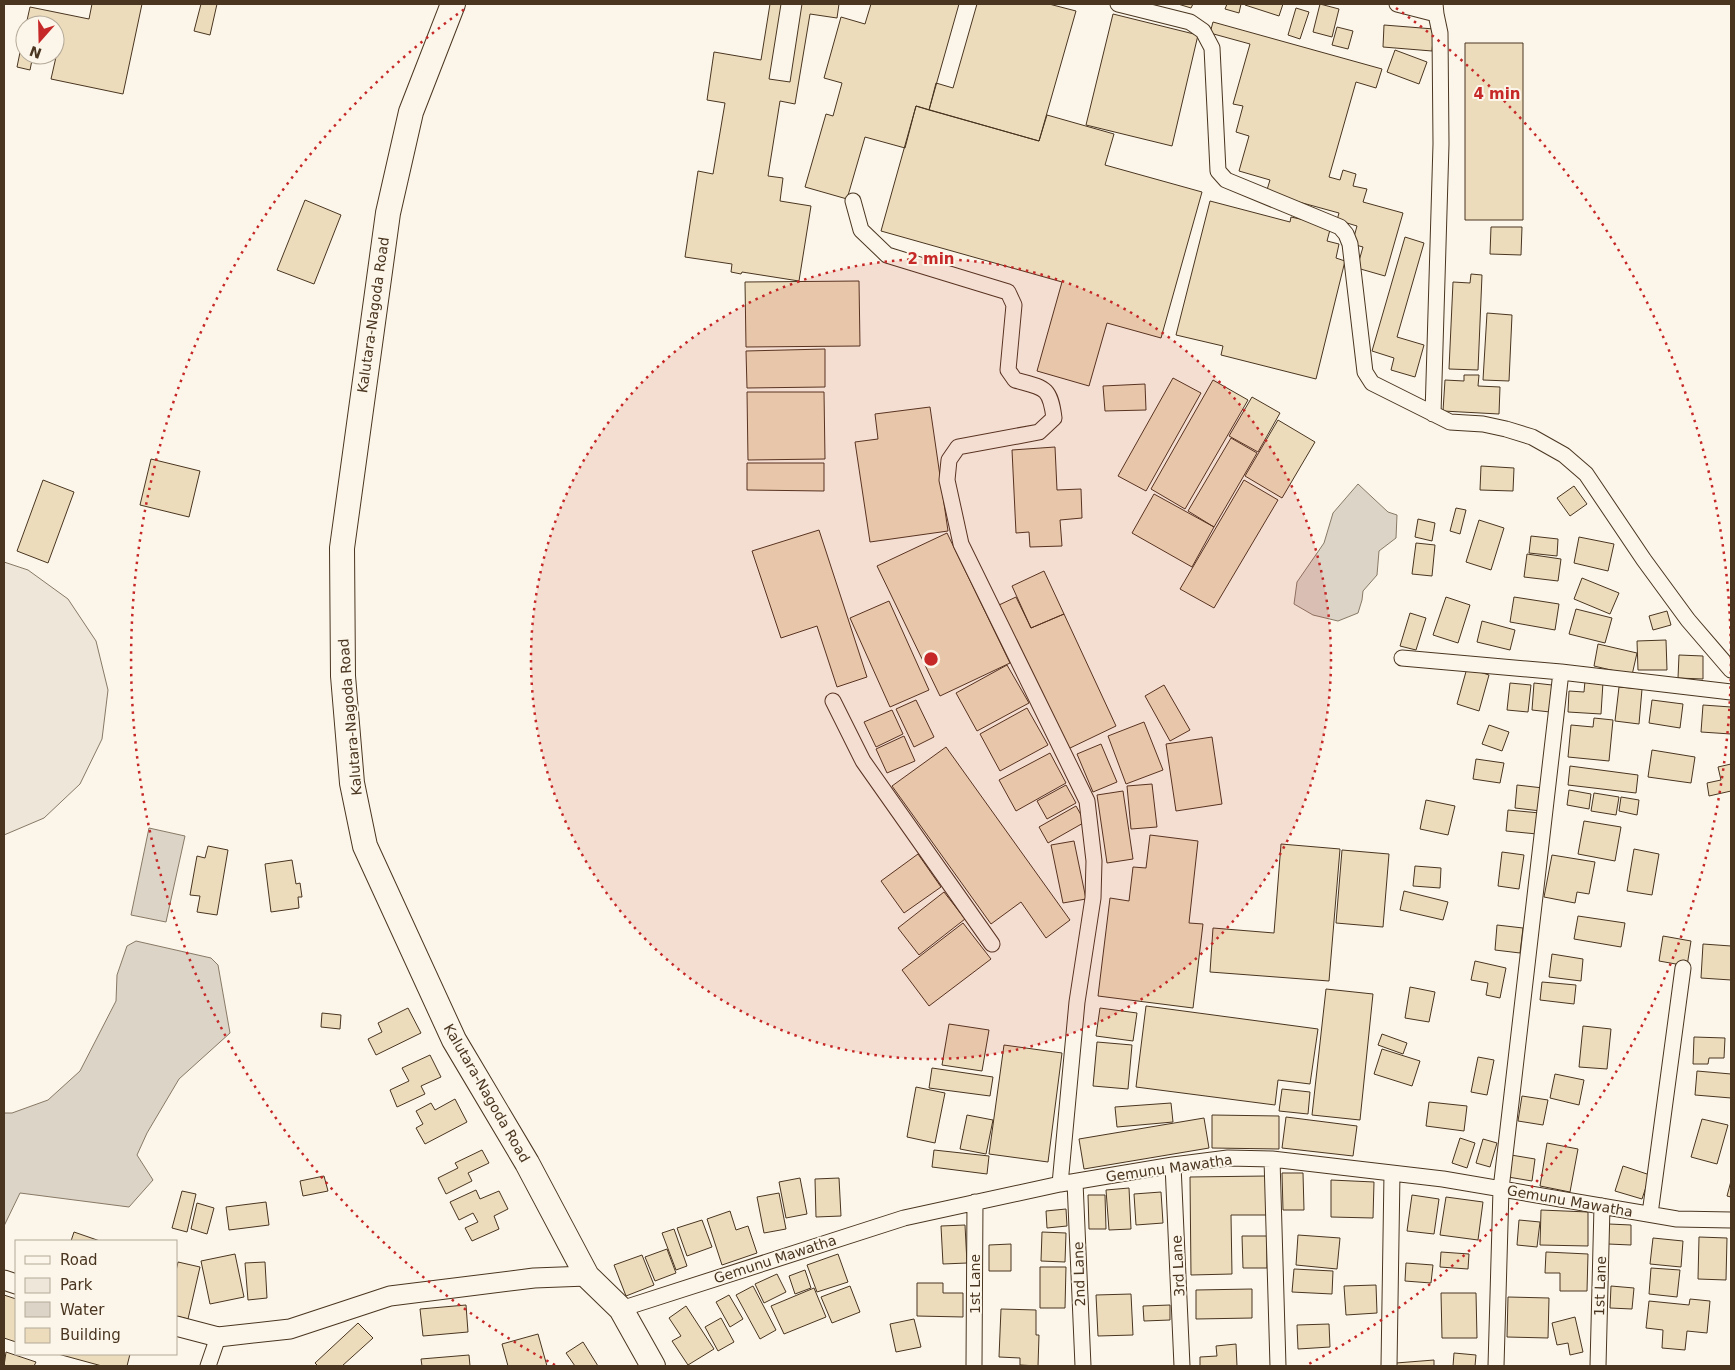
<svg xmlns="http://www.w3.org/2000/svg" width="1735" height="1370" viewBox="0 0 1735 1370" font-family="'DejaVu Sans',sans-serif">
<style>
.green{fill:#ede6d9;stroke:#887966}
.water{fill:#dcd4c6;stroke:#887966}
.building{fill:#ecdcbc;stroke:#4a3520}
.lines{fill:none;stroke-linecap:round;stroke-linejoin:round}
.minor-casing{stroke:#4a3520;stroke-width:17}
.tertiary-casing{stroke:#4a3520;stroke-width:21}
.primary-casing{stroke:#4a3520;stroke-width:26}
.minor{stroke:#fbf6e9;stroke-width:15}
.tertiary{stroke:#fbf6e9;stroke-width:19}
.primary{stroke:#fbf6e9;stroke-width:24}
.ring{fill:none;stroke:#c62828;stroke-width:2.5;stroke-dasharray:2.5 5}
.labels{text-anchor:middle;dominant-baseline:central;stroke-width:4;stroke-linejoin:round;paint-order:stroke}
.street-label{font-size:14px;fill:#4a3520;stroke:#fbf6e9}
.centre{fill:#c62828;stroke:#fbf6e9;stroke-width:2.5}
.ring-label{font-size:15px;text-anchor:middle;font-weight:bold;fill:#c62828;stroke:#fbf6e9;stroke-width:4;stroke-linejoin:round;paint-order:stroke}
</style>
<rect width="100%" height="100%" fill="#fbf6e9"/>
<path class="green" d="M4,562L28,570L68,599L96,641L108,690L102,739L80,784L44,818L4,835Z"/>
<path class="water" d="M1358,484L1388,512L1397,515L1396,538L1379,551L1377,575L1363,591L1362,600L1358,613L1338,621L1313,615L1294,604L1297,582L1324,543L1333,513Z
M149,828L185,836L166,922L131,915Z
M136,941L211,958L218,965L230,1033L179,1079L147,1133L137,1155L153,1180L129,1207L20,1193L4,1226V1113H12L48,1100L80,1071L116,1001L117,975L127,946Z"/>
<path class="building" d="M92,4H142L123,94L51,79L56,57L46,55H55V25H26L30,7L89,19Z
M201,4H217L210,35L194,31Z
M770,4H781L769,79L790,82L802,4H839L837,18L810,14L795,104L780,101L768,176L783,178L780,201L811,206L799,281L742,272L741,274L731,272L732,264L685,257L698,171L713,174L725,103L707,100L714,52L761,60Z
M871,4H959L929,110L916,106L905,148L865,137L847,199L805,187L826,114L833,116L842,83L824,78L841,17L865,24Z
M977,4H1049L1076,11L1039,141L929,110L936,83L953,88Z
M1178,4H1193L1191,8Z
M1227,4H1241L1239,13L1225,9Z
M1246,4H1283L1279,16L1245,5Z
M1320,4L1339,9L1332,37L1313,32Z
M1296,8L1309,12L1300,39L1288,35Z
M1113,14L1198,35L1172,146L1086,125Z
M1213,22L1382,69L1376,88L1356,82L1329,177L1340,180L1343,170L1356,174L1353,186L1367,189L1363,202L1403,213L1385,276L1357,268L1363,247L1352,244L1357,226L1337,220L1339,213L1266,193L1270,180L1239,171L1249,136L1236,132L1243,106L1233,104L1250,44L1210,33Z
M1384,25L1434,29L1432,51L1383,47Z
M1337,27L1353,31L1348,49L1332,45Z
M25,28V55H33L30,70L17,67Z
M1465,43H1523V220H1465Z
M1395,50L1427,62L1419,84L1387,72Z
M916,106L1039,141L1047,115L1114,134L1105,165L1202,192L1161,338L1107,323L1089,386L1037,371L1062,282L881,231Z
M305,200L341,215L314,284L277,270Z
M1210,201L1290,222L1291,217L1331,226L1327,241L1339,244L1336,258L1345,261L1316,379L1221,355L1223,346L1176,335Z
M1491,227H1522L1521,255L1490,254Z
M1405,237L1424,243L1397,337L1424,345L1415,377L1391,370L1394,358L1372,351Z
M1471,274L1482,275L1478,370L1449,369L1453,282L1470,283Z
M859,281L860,346L746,347L745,282Z
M1487,313L1512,315L1509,381L1483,380Z
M825,349V387L747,388L746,351Z
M1464,375H1479L1478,386L1500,387L1499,414L1443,411L1445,380L1464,381Z
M1173,378L1201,393L1146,491L1118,476Z
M1213,380L1248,400L1185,509L1151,489Z
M1145,384L1146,410L1105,411L1103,386Z
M747,392H824L825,459L748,460Z
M1252,397L1280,413L1258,452L1229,436Z
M930,407L948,531L870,542L855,442L878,439L875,414Z
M1278,420L1315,442L1282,498L1245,476Z
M1231,438L1257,453L1214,527L1188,511Z
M1055,447L1057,490L1081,489L1082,518L1060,520L1062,546L1030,547L1029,532L1016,533L1012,450Z
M151,459L200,471L189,517L140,505Z
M747,463H824V491L747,490Z
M1481,466L1514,468L1513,491L1480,490Z
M43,480L74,492L48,563L17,551Z
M1244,480L1278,500L1214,608L1180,589Z
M1574,486L1587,504L1570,516L1557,498Z
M1154,494L1214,527L1192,567L1132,533Z
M1456,508L1466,510L1460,534L1450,531Z
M1418,519L1435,523L1432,541L1415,537Z
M1479,520L1504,528L1491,570L1466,562Z
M819,530L867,677L837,687L817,626L781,638L752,551Z
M947,533L1010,663L940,696L877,566Z
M1531,536L1558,539L1557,556L1529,553Z
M1579,537L1614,544L1608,571L1574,563Z
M1416,543L1435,545L1432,576L1412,574Z
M1527,554L1561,559L1558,581L1524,577Z
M1044,571L1064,614L1031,628L1012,586Z
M1582,578L1619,593L1610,614L1574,599Z
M1016,597L1031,628L1064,614L1116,726L1068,749L999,605Z
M1446,597L1470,605L1458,643L1433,635Z
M1514,597L1559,604L1555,630L1510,622Z
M889,601L929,690L890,707L850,618Z
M1576,609L1612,618L1605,643L1569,634Z
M1667,611L1671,625L1653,630L1649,616Z
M1410,613L1426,618L1416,650L1400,646Z
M1482,621L1515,630L1510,650L1477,642Z
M1666,640L1667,670H1638L1637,641Z
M1598,644L1637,653L1632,675L1594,666Z
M1679,655L1703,656V679L1678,678Z
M1007,665L1029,703L977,731L956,693Z
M1467,668L1489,675L1479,711L1457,704Z
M1585,681L1603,682L1601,714L1568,712L1569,691L1584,692Z
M1510,683L1531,685L1528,712L1507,710Z
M1534,683L1552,685L1550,712L1532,710Z
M1164,685L1190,730L1170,741L1145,696Z
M1619,687L1642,689L1639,724L1615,721Z
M916,700L934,737L914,747L896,709Z
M1652,700L1683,704L1680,728L1649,723Z
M1703,705L1731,707V734L1701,732Z
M1027,708L1048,745L1000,771L980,734Z
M892,710L903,734L876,747L864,722Z
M1594,718L1613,720L1609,761L1568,757L1571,725L1593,727Z
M1144,722L1163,770L1126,784L1108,736Z
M1489,725L1509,732L1502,751L1482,744Z
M904,736L915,761L887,773L876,749Z
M1212,737L1222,804L1176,811L1166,744Z
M1101,744L1117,782L1093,792L1077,754Z
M946,747L1070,920L1046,938L1021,902L991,924L892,786Z
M1652,750L1695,757L1691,783L1648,777Z
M1050,753L1066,783L1016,811L999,780Z
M1476,759L1504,763L1500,783L1473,779Z
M1731,764V791L1709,796L1707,783L1721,780L1718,767Z
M1570,766L1638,775L1636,793L1568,785Z
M1152,784L1157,827L1131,829L1127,786Z
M1066,785L1076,803L1047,819L1037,801Z
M1517,785L1543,788L1541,811L1515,808Z
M1569,790L1591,794L1589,809L1567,805Z
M1123,791L1133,859L1107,863L1097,795Z
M1594,793L1619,797L1616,815L1591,811Z
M1621,797L1639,800L1637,815L1619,811Z
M1426,800L1455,806L1448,835L1420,829Z
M1076,806L1085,822L1048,843L1039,827Z
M1508,810L1540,813L1537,834L1506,831Z
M1584,821L1621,827L1615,861L1578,854Z
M1150,835L1198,841L1189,923L1203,924L1193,1008L1098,996L1110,898L1129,901L1133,867L1146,868Z
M1074,841L1086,899L1063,903L1051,845Z
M1281,844L1340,849L1329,981L1210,972L1213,928L1274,933Z
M208,846L228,850L217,915L197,912L200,896L190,895L197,856L205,858Z
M1634,849L1659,854L1652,895L1627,891Z
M1342,850L1389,854L1383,927L1336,923Z
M1502,852L1524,855L1519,889L1498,886Z
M918,854L941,887L904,913L881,881Z
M1552,855L1595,862L1589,894L1577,892L1575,903L1544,897Z
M292,860L296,884L300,883L302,897H298L299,908L271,912L265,864Z
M1415,866L1441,868L1440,888L1413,886Z
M1404,891L1448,902L1443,920L1400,910Z
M944,892L965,919L919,955L898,928Z
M1578,916L1625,923L1621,947L1574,939Z
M963,923L991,959L929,1006L902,970Z
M1497,925L1523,928L1520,953L1495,950Z
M1663,936L1691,941L1687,966L1659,961Z
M1703,944L1731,946V980L1701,978Z
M1552,954L1583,959L1581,981L1549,977Z
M1475,961L1506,968L1500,998L1486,995L1488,983L1471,980Z
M1542,982L1576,985L1574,1004L1540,1000Z
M1410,987L1435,992L1429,1022L1405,1018Z
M1326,989L1373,994L1360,1120L1312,1115Z
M1146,1006L1318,1029L1310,1084L1278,1080L1275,1105L1136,1087Z
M408,1008L421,1033L376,1055L368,1039L382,1032L378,1023Z
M1100,1008L1137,1013L1133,1041L1096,1036Z
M322,1013L341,1015L340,1029L321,1027Z
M949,1024L989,1030L982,1071L942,1065Z
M1583,1026L1611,1029L1607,1069L1579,1067Z
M1382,1034L1407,1043L1403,1054L1378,1045Z
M1694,1037L1725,1038L1724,1058H1709L1708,1064H1693Z
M1097,1042L1132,1045L1128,1089L1093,1086Z
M1004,1045L1062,1053L1048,1162L989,1154Z
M1382,1049L1420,1061L1412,1086L1374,1074Z
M430,1055L441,1077L421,1086L425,1094L397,1107L390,1090L409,1081L402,1068Z
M1478,1057L1494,1060L1487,1095L1471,1092Z
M932,1068L993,1077L990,1096L929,1088Z
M1697,1071L1731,1074V1098L1695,1095Z
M1555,1074L1584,1080L1579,1105L1550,1098Z
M916,1087L945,1093L935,1143L907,1137Z
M1282,1089L1310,1092L1308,1114L1279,1111Z
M1522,1096L1548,1100L1543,1125L1518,1121Z
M455,1099L467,1122L425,1144L416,1128L423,1124L416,1111L431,1103L435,1110Z
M1429,1102L1467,1106L1464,1131L1426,1126Z
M1171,1103L1173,1122L1117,1127L1115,1107Z
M967,1115L993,1120L986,1154L960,1149Z
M1212,1115L1279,1116V1149L1212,1148Z
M1286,1117L1357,1126L1353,1156L1282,1148Z
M1204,1118L1209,1148L1084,1169L1079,1139Z
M1702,1119L1728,1125L1717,1164L1691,1157Z
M1460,1138L1475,1143L1467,1168L1452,1163Z
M1483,1139L1497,1143L1490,1167L1476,1163Z
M1547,1143L1578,1149L1570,1192L1540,1186Z
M482,1150L489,1163L468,1173L472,1181L446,1194L438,1178L458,1168L455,1163Z
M934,1150L989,1156L987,1174L932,1167Z
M1511,1155L1535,1159L1532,1181L1508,1177Z
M1623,1166L1650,1175L1642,1199L1615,1191Z
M1282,1173H1303L1304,1210H1283Z
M324,1176L328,1191L303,1196L300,1181Z
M1266,1176L1267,1215H1231L1232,1274L1191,1275L1190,1177Z
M800,1178L807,1214L786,1218L779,1182Z
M839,1178L841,1216L816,1217L815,1179Z
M1331,1180L1374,1182L1373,1218L1331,1217Z
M1731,1181V1197L1727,1196Z
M1129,1188L1131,1229L1109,1230L1106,1190Z
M476,1190L480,1199L499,1191L508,1209L494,1216L499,1229L472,1241L465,1228L478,1222L473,1213L459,1220L450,1202Z
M182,1191L196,1194L187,1232L172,1228Z
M1161,1192L1163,1223L1136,1225L1134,1194Z
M779,1193L786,1229L764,1233L757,1197Z
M1088,1195H1105L1106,1229H1089Z
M1412,1195L1439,1199L1434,1234L1407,1231Z
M1446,1197L1483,1202L1478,1240L1440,1235Z
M266,1202L269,1225L229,1230L226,1207Z
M197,1203L214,1208L207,1234L191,1229Z
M1066,1209L1067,1226L1047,1228L1046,1211Z
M1541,1210L1588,1212V1246L1540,1245Z
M730,1211L736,1230L748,1226L757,1253L722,1265L707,1219Z
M702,1220L712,1247L687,1256L677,1228Z
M1519,1220L1540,1222L1537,1247L1517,1245Z
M1609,1224L1631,1225V1245L1608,1244Z
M965,1225L967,1263L943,1264L941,1226Z
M674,1229L687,1266L676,1270L662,1233Z
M74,1232L100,1241H71Z
M1042,1232L1066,1233L1065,1262L1041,1261Z
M1298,1235L1340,1238L1337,1269L1296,1265Z
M1242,1236H1267V1268H1243Z
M1699,1237L1727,1238L1726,1280L1698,1279Z
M1653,1238L1683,1241L1681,1267L1650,1264Z
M1011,1244V1271H989V1245Z
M667,1249L676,1273L655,1281L645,1257Z
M1441,1252L1469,1254L1468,1269L1440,1267Z
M1546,1252L1588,1254L1587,1291H1560V1273H1545Z
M235,1254L244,1297L210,1304L201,1261Z
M838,1254L848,1282L817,1292L807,1265Z
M642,1255L654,1285L626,1296L614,1265Z
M178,1262L200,1267L188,1319L176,1316V1271Z
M265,1262L267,1298L248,1300L245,1263Z
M1406,1263L1433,1265L1431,1283L1405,1281Z
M1040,1267H1066L1065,1308H1040Z
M1651,1268L1680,1270L1677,1297L1649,1294Z
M1294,1269L1333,1271L1332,1294L1292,1292Z
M805,1270L811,1288L795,1294L789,1276Z
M777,1274L786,1292L764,1303L755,1284Z
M917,1283H943V1293H963V1317L917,1316Z
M1376,1285L1377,1313L1346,1315L1344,1286Z
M753,1286L776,1330L760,1339L736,1295Z
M850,1286L860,1312L832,1323L821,1297Z
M1611,1286L1634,1288L1632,1309L1610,1308Z
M814,1288L826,1317L784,1334L771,1306Z
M1252,1289V1318L1196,1319V1290Z
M1441,1293H1476L1477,1338H1442Z
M1131,1294L1133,1335L1098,1336L1096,1295Z
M4,1295L16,1299V1342L4,1338Z
M729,1295L743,1319L730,1327L716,1302Z
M1508,1297L1549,1298L1548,1338L1507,1337Z
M1690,1299L1710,1301L1707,1333L1687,1331L1685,1350L1662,1348L1663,1330L1646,1328L1649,1301L1689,1305Z
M466,1305L468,1332L423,1336L420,1309Z
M1170,1305V1320L1144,1321L1143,1306Z
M686,1306L714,1349L688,1365L672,1341L681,1336L669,1318Z
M1001,1309L1036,1310V1335H1039L1038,1366L1020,1365V1358L999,1357Z
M1575,1317L1583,1352L1570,1355L1568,1343L1557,1345L1552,1323Z
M721,1318L734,1342L718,1351L705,1327Z
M914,1319L921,1347L896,1352L890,1324Z
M358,1323L373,1338L342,1366H318L315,1363Z
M1329,1324L1330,1347L1298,1349L1297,1325Z
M538,1334L547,1366H508L502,1344Z
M583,1342L598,1366H575L566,1353Z
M1236,1344L1237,1366H1200V1357L1217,1356L1216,1346Z
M6,1352L36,1362L34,1366H4Z
M1454,1353L1476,1355L1475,1366H1453Z
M58,1354H130L127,1366H102Z
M469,1355L470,1366H422L421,1359Z
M1434,1360V1366H1396V1363Z"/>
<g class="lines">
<defs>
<path id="minor" d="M1118,4L1190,22L1203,31L1212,48L1218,171L1226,180L1340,227L1346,234L1350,244L1365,372L1372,383L1450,422L1483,424L1506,429L1532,437L1564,455L1586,474L1644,560L1688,620L1731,670
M1397,4L1436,14
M853,201L861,230L887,255L1008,292L1014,305L1008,370L1015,380C1044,388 1050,386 1054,418L1039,432L958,447L949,460L947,480L961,544L1087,801L1094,861L1093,898L1077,1002L1060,1184
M1433,414L1441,144L1440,33L1436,14L1435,4
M1402,658L1561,672L1731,692
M833,701L863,761L992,944
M1272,1159L1278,1366
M1173,1165L1182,1366
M1075,1182L1083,1366
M1650,1214L1683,968
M621,1309L904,1218L1060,1184L1173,1165L1228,1158L1272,1159L1443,1179L1677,1219L1731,1220
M208,1366L218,1337
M974,1366L975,1202
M1389,1366L1392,1173
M1496,1366L1501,1189L1561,672
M1598,1366L1602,1206"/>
<path id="tertiary" d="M4,1280L16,1284
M176,1326L218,1337L290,1329L390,1296L534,1278L587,1276"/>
<path id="primary" d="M453,4L411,112L388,213L342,548L343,676L352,783L365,846L454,1040L527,1163L587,1276L621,1309L653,1366"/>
</defs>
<use href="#minor" class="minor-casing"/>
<use href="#tertiary" class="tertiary-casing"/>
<use href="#primary" class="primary-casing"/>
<use href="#minor" class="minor"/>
<use href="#tertiary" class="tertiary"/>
<use href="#primary" class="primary"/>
</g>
<circle cx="931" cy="659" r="400" fill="#c62828" fill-opacity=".12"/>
<g class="ring">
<circle cx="931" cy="659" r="400"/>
<path d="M555 1365A800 800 0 0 1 466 8M1396 8A800 800 0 0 1 1307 1365"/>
</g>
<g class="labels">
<g class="street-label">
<text transform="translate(373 315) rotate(-82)">Kalutara-Nagoda Road</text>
<text transform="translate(350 717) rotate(-95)">Kalutara-Nagoda Road</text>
<text transform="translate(487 1093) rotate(60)">Kalutara-Nagoda Road</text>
<text transform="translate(1169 1168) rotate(-8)">Gemunu Mawatha</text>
<text transform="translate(1570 1201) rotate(10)">Gemunu Mawatha</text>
<text transform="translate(775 1259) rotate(-18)">Gemunu Mawatha</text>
<text transform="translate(1178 1266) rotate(-93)">3rd Lane</text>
<text transform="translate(1079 1274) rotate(-92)">2nd Lane</text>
<text transform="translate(975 1284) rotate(-90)">1st Lane</text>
<text transform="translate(1600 1286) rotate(-88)">1st Lane</text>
</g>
</g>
<circle cx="931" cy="659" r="8" class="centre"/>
<g class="ring-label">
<text x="1497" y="99">4 min</text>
<text x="931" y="264">2 min</text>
</g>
<rect width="1735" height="1370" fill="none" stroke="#4a3520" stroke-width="10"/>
<rect x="15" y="1240" width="162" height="115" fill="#fbf6e9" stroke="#b4a999"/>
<rect x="25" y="1256" width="25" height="8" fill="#fbf6e9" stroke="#b4a999"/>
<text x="60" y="1265" font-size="15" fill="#4a3520">Road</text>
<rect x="25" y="1278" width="25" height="15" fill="#ede6d9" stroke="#b4a999"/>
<text x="60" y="1290" font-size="15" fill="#4a3520">Park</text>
<rect x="25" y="1302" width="25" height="15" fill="#dcd4c6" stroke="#b4a999"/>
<text x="60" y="1315" font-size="15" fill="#4a3520">Water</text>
<rect x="25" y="1328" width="25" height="15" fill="#ecdcbc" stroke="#b4a999"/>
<text x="60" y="1340" font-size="15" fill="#4a3520">Building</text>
<g transform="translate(40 40) rotate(200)"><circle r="24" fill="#fbf6e9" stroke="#b4a999"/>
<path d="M0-4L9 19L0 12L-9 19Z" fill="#c62828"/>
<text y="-8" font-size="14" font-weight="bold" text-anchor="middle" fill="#4a3520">N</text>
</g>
</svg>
